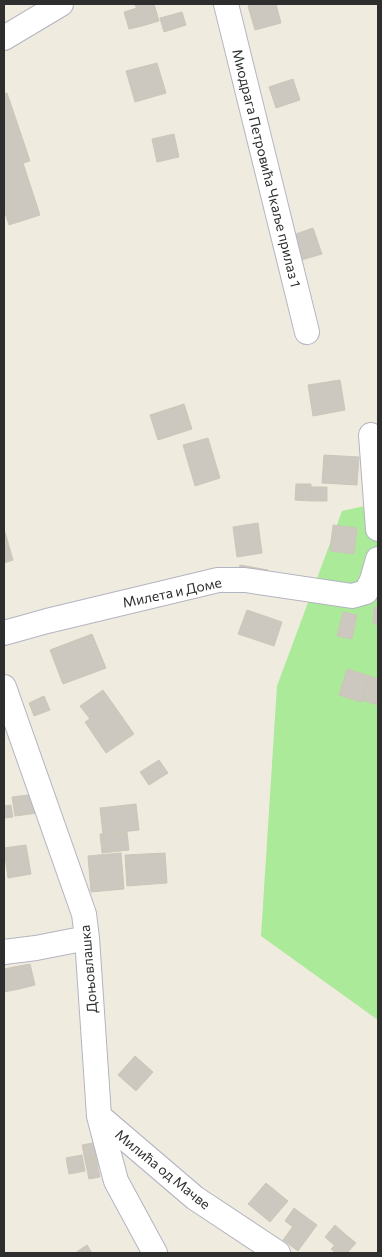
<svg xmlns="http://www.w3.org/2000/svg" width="382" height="1257" viewBox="0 0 382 1257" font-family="Commissioner,sans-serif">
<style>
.green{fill:#aaea98}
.building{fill:#ccc7bf;stroke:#ccc7b8}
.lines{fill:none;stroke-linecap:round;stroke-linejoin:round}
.minor-casing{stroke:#b3b4c2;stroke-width:26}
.minor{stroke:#fff;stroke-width:24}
.labels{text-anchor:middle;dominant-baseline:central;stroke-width:4.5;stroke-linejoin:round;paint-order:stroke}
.street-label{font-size:14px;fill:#2e2e2e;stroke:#fff}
</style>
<rect width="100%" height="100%" fill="#f0ebdf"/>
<path class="green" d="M378,503V1020L261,936L277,686L342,511Z"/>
<path class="building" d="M135,4H154L159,21L142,26Z
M258,4H276L281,23L255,30L248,6Z
M137,8L142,26L129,29L124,12Z
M182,12L186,25L164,32L160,18Z
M157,63L166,93L135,102L126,71Z
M293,79L300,100L276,108L269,87Z
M7,93L25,146L5,152L4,148V94Z
M174,134L179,157L157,162L152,139Z
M25,146L30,161L4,169V153Z
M23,163L40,215L9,225L4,210V169Z
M313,228L322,254L298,261L290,236Z
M340,380L345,410L313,416L308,385Z
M184,404L192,429L158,440L150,415Z
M208,438L220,478L195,486L183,445Z
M324,455L359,457L357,485L322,483Z
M296,484H311V501L295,500Z
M311,487H327V501H311Z
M258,523L262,553L237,557L233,527Z
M333,525L357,528L354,554L330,551Z
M4,532H5L13,560L4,563Z
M240,565L268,570L266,582L238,577Z
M374,607L378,608V624H373Z
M247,610L282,622L274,646L238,634Z
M343,612L357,615L352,639L337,636Z
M92,634L106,668L63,684L50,650Z
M347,669L370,676L361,702L339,695Z
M370,676L378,679V705L362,700Z
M103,690L113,704L90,719L80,706Z
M44,696L50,710L34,716L29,703Z
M113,704L134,734L106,753L85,722Z
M159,760L168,773L149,785L140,772Z
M36,794L38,813L15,816L12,797Z
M136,804L139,830L103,834L100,808Z
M11,805L13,817L4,818V806Z
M127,832L129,850L102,853L100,834Z
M26,845L31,874L8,878L4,848Z
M121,853L124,889L91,892L88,856Z
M165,853L167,883L127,886L125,855Z
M30,964L35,985L19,989L14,967Z
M14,967L19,989L4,992V969Z
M135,1056L153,1072L136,1091L118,1075Z
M93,1143L96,1158L85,1160L82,1145Z
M82,1155L85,1171L69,1174L66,1158Z
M96,1158L100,1177L89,1179L85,1160Z
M266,1183L288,1201L270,1222L248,1204Z
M294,1208L302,1214L293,1227L285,1221Z
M302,1214L317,1225L298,1251L283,1240Z
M335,1225L345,1234L335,1246L325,1237Z
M345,1234L356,1243L347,1253H336L331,1249Z
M87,1245L92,1253H75Z"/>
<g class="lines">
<defs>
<path id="minor" d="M226,4L307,332
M4,38L61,4
M371,435L378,529
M4,633L47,621L218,580H245L352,596L366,592L372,580L378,559
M4,687L84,914L87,938L99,1116L116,1181L155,1253
M4,952L36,948L87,938
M99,1116L195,1198L278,1253"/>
</defs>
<use href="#minor" class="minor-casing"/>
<use href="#minor" class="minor"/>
</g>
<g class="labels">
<g class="street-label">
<text transform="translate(267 168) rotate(76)">Миодрага Петровића Чкаље прилаз 1</text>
<text transform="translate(172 592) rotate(-12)">Милета и Доме</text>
<text transform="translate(88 969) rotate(-95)">Доњовлашка</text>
<text transform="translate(163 1169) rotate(39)">Милића од Мачве</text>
</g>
</g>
<rect width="382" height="1257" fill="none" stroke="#2e2e2e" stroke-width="10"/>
</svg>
